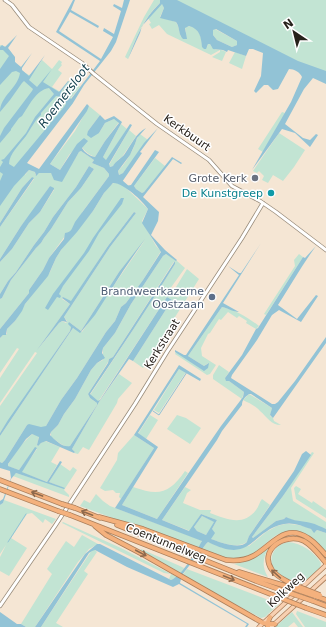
<svg xmlns="http://www.w3.org/2000/svg" width="326" height="627" viewBox="0 0 326 627" font-family="'DejaVu Sans',sans-serif">
<style>
.green{fill:#c2e4d3;fill-rule:evenodd}
.water{fill:#92c3d6;fill-rule:evenodd}
.lines{fill:none;stroke-linecap:round;stroke-linejoin:round}
.stream{stroke:#92c3d6;stroke-width:1}
.canal{stroke:#92c3d6;stroke-width:2.5}
.tertiary-casing{stroke:#988b7a;stroke-width:4.5}
.primary-casing{stroke:#ac7f5b;stroke-width:5}
.motorway-casing{stroke:#ac7f5b;stroke-width:5.5}
.tertiary{stroke:#fff;stroke-width:3}
.primary{stroke:#f8d0b1;stroke-width:3.5}
.motorway{stroke:#f4b17d;stroke-width:4}
.motorway-bridge-casing{stroke:#ac7f5b;stroke-width:5.5;stroke-linecap:butt}
.motorway-bridge{stroke:#f4b17d;stroke-width:4}
.oneway{stroke:#8e694c}
.worship-dot{fill:#6b7280;stroke:#fff;stroke-width:1.5}
.culture-dot{fill:#0f9aa8;stroke:#fff;stroke-width:1.5}
.service-dot{fill:#5c6f8a;stroke:#fff;stroke-width:1.5}
.labels{text-anchor:middle;dominant-baseline:central;stroke-width:3;stroke-linejoin:round;paint-order:stroke}
.street-label{font-size:11px;fill:#27211b;stroke:#fff}
.worship-label{font-size:11px;fill:#5b616d;stroke:#fff;text-anchor:end}
.culture-label{font-size:11px;fill:#0d838f;stroke:#fff;text-anchor:end}
.service-label{font-size:11px;fill:#4e5e75;stroke:#fff;text-anchor:end}
.water-label{font-size:12px;font-style:italic;fill:#123e4c;stroke:#fff}
</style>
<rect width="100%" height="100%" fill="#f5e6d4"/>
<path class="green" d="M154,0H160V3C143,18 136,38 128,59L125,57L144,17Z
M167,0H326V78Z
M162,3L164,8L160,17L176,22L178,26L181,37L186,32L185,27C197,23 202,36 202,45L207,47L208,44H210C215,53 218,47 226,52L222,61L212,57L220,52V50L211,55L167,34L159,25L152,29L149,24L151,23L148,18Z
M215,29L237,41V45L232,47L217,40L213,35V30Z
M0,45L7,47L11,52L16,64L21,67L22,71L29,75L33,73L30,78L42,60L52,69L59,60L62,62L61,64L62,65L58,70L62,73L52,87L59,91H62L69,81L71,83L75,78L79,81L77,84L80,87L71,98L73,103L26,161L25,175L29,170L35,172V175L39,173H51L54,177L62,180L79,152L81,151L94,160L92,163L104,168L109,174V176L83,211L72,230L65,236L49,258L43,270L29,290V293L0,329V299L2,298L11,280L36,248L41,243L44,238L51,229L68,202L81,188L94,169L89,166L76,187L53,217L44,232L34,245L16,272L8,281L0,294V262L12,249L29,223L40,212L54,190L50,186L48,189L35,208L21,226L0,259V227L34,179L32,177L22,188L0,223Z
M235,52L246,56L242,69L229,63Z
M89,106L100,115L88,131L99,133L105,123L114,119L119,122L105,141L95,157C87,154 83,150 80,143L69,155L60,170L50,164L75,131Z
M282,112L285,113L263,152L258,149Z
M121,124L127,129L106,161L103,157Z
M129,130L136,136L122,157L119,159L113,166L110,167L109,165Z
M279,133L305,150L294,167L283,181L273,175L268,183L262,180L264,176L259,171L257,173L253,171Z
M140,134L148,140L123,173L119,175L118,171C124,165 129,157 133,149C136,143 136,138 140,134Z
M155,158L165,166L144,192L142,193L136,189L134,186Z
M115,182L124,186L148,209L142,221L156,246L161,251L143,280L126,303L121,307L115,321L106,332L77,378L61,400L46,426L43,428L27,425L5,460L2,463L0,462V436L73,328L82,332L145,240L119,272L81,331L69,322L71,327L70,331L0,433V406L37,353L35,352L33,355L0,403V378L19,349L17,348L0,373V338L3,335L7,334V329L15,321L25,304L50,272L56,258L61,250L93,211L104,193L108,187ZM134,212L136,213L110,247L64,317L67,321L66,323L62,321L59,323L38,349L70,304L62,299L63,297L71,302L108,246Z
M166,254L177,261L185,268L167,293L179,298L173,292L187,269L199,279L143,368L133,361L172,300L167,297L98,402L90,395C119,351 148,308 175,264V261L173,263L113,357L109,359L108,362L88,394L90,398L97,403V405L70,446L67,447L61,444L51,437V432L58,425L64,414L75,399L91,370L97,363L103,360V348L115,333L131,304L163,256Z
M299,254L303,257L266,315L264,314L295,266L294,260Z
M222,307C236,310 247,317 259,326L256,329L246,323L247,321L239,316L237,318L228,312L221,320L219,319L210,333L208,334L201,348L202,356L216,365L210,374L207,375L175,354L176,352L203,370L208,363L204,366L188,356Z
M219,365L229,372L225,378L244,392L242,399L213,379V375Z
M179,369L186,372L159,413L154,410Z
M119,374L132,383L118,399L117,403L89,450L83,447L78,454L74,453L75,452L72,449L99,402Z
M249,394L272,408L270,416L273,418L274,421L281,425C271,425 267,417 260,411C256,406 249,403 243,400Z
M150,415L158,420L146,439L138,434Z
M177,415L186,418L201,428L190,444L167,429Z
M32,434L39,436L37,446L41,443L45,441L60,447L51,462L57,465L47,482L21,472L37,449L35,448L19,470L7,466L20,446Z
M134,435L154,448L121,499L119,497L120,493H116L113,490L105,491L100,488L117,460L118,453Z
M312,452L314,453L291,488L293,501L326,522V529L289,519L286,517L284,519L276,521L253,538L252,537L283,496Z
M60,464L70,471L73,467L77,470L64,490L69,495V497L13,476L16,473L64,488L49,482Z
M185,471L188,473L157,519L122,505L133,487C159,496 169,494 185,471Z
M296,486L301,489L298,494L312,503L313,501L326,510V518L296,499L294,488Z
M185,487L191,490L187,493L183,503L200,510H211L210,513C226,519 243,527 256,510C259,506 259,503 262,499L270,505L249,536L247,542C236,549 222,543 211,539L212,529L217,520L201,514L190,531L162,520Z
M96,494L103,501L110,506L201,540L202,542L197,549L80,506L84,500L90,503Z
M4,500L56,519L52,524L45,519L43,523L32,513L27,514L11,538L27,548L9,576L0,571V557L6,545L0,554V505L3,503Z
M202,516L215,522L206,535L197,531L194,527Z
M63,522L121,548L177,577L171,580L169,579L171,574L164,573L62,523Z
M285,524C294,524 308,525 315,532L317,530L326,533V553C311,538 291,522 271,539C263,545 256,554 246,557C230,561 216,555 201,550L208,542L223,548L249,546L266,532L277,526Z
M82,535L98,544L89,549L78,562L35,627H26L21,624L52,574L47,569L66,541L74,547Z
M288,542C302,543 314,552 321,563L320,569L303,584C295,581 286,580 279,574C265,563 272,545 288,542Z
M270,546C263,556 261,566 268,577L234,564C249,562 259,556 270,546Z
M141,549L180,566L184,568L180,574L140,551Z
M92,550H95L97,552L84,571L88,574L56,623L63,627H41Z
M187,569L279,604L265,617L261,618L182,576Z
M297,611L326,622V627H305L296,614Z
M292,612L303,627H298L294,622L288,627H275Z"/>
<path class="water" d="M73,0H75L71,10L99,26L98,28L70,12L59,31L101,59L113,37L103,31L104,28L114,34L121,11L113,6L114,4L122,8L124,0H130L116,42L111,51L84,85L73,103L27,163L39,169L87,104L89,106L87,111L50,164L60,170L77,144L84,138L88,141L82,148C85,153 90,156 95,157L105,141L119,123L114,119L105,123L99,133L91,138L87,135L88,131L100,115L105,120L114,116L122,122L103,157L106,160L130,124L132,125L109,164L110,167L113,166C116,161 120,159 124,155C131,145 136,133 146,128L137,138L135,144L130,155L118,171L119,175L123,173L144,143L158,128L140,152L142,153L122,182L126,186L131,185L155,150L159,152L134,186L136,189L142,193L144,192L172,157L182,163L181,164L173,159L143,197L159,212L158,221L151,235L165,250L177,260L176,261L166,254L163,256L131,304L115,333L103,348L102,353L105,358L97,363L91,370L75,399L64,414L58,425L51,432L50,435C55,440 63,448 70,446L97,405V403L90,398L88,394L108,363L109,359L113,357L175,261V264C148,308 119,351 90,394L98,401L100,400L167,297L172,300L133,361L129,359L99,402L72,449L75,452L74,453L46,441L41,443L38,446L37,445L39,437L32,434L26,439L8,464V466L19,470L35,447L37,448L22,472L47,482L60,461L62,462L49,482L65,488L64,489L16,473L11,479L3,503L0,505V501L3,499L11,478L10,471L0,468V462L2,463L5,460L27,425L29,424L41,427L46,426L61,400L77,378L106,332L115,321L121,307L126,303L143,280L161,252L142,223L148,209C143,201 122,182 113,183L104,193L93,211L77,232L61,250L56,258L48,276L25,304L22,311L15,321L7,329L6,335H3L0,338V329L29,293V290L43,270L49,258L64,239L65,233C72,232 72,228 75,222L109,176V174L104,168L92,163L94,160L81,151L79,152L62,182L54,180L51,173H39L36,176L35,172L29,170L14,186L0,206V181L3,174L0,172V167L3,162L1,160L4,159L26,133L35,117L54,94L49,88C36,90 29,106 22,116L19,118L11,129V130L0,143V136L4,128L32,91L33,89L24,81L22,83L10,100L0,112C0,96 18,88 20,73L16,71L12,72L0,85V69L9,56L3,50H0V47L2,45L5,47L17,35L8,48L15,57V62L21,67L32,53L22,68V70L29,76L45,55L29,80L37,87L52,69L43,82L59,92L68,81H69L61,92L71,99L100,61L56,32ZM56,96C61,96 65,99 66,104L64,107L14,167L9,164C9,154 20,144 26,136C31,129 34,121 41,115V113Z
M160,0H177L298,61L326,71V84L313,78L304,89L285,124L303,138L310,140L316,134L318,135L310,147L295,133L282,129L252,170L291,102L302,77C300,72 294,69 289,69L278,89L273,90L268,85H264L256,93L254,91L261,76L263,53L253,49H249L246,56L228,50L227,52L223,50L213,49L210,44H208L206,49H204L202,47C201,37 200,29 189,26L185,28L187,39H183C178,34 180,27 176,22L160,18L164,8L162,4L142,26L140,33L128,59C136,38 143,19 160,3ZM216,29L237,41V45L232,47L217,40L213,35V30Z
M89,166L94,169L81,188L68,202L51,229L44,238L41,243L36,248L11,280L2,298L0,299V294L8,281L16,272L34,245L44,232L53,217L76,187Z
M32,177L34,178L0,227V223L22,188Z
M50,186L54,188V189L40,212L29,223L12,249L0,262V259L21,226Z
M121,198H124L122,204L99,233L89,251L63,286L59,294L61,296L60,298L57,297L48,310L45,308L53,294L84,253L93,238Z
M134,212L136,213L110,247L64,317L67,322L62,321L59,323L37,350L70,304L62,298L63,297L71,301L108,246Z
M145,239L123,271L95,315L81,332L80,333L73,328L0,436V433L8,420L70,331L71,327L68,324L69,322L81,331L119,272Z
M261,243L223,303L239,312C233,312 228,308 222,307L188,356L204,366L209,363L208,368L204,371L175,352V350L184,355H186L239,275L228,266L239,273H241Z
M316,246C302,265 291,285 278,305L297,319L316,295L318,296L301,322L279,310L272,315L257,340L232,375L231,378L272,404H275L278,402L295,381L326,337V343L273,418L270,415L272,408L251,394H249C245,397 242,400 242,405L222,431L217,440L162,520L189,531L201,514L217,520L212,529L215,533L211,539C219,542 240,550 247,542C247,541 249,536 249,536L294,471L302,454L306,451L311,455L283,496L252,537L253,538L276,521L284,519L286,517C293,521 303,521 311,523C316,524 321,527 326,529V533L317,530L314,533L311,529C302,526 293,522 284,524C250,531 253,565 208,542L206,544L182,575L180,583L249,624L247,627H245L247,624L179,584L173,587L127,567L95,550L92,551L89,553L41,627H35L85,554L97,544H100L171,580C182,576 196,551 202,541L115,508L154,448L134,435L179,365L201,379L200,381L179,369L138,433L158,447L122,505L157,519L221,426L243,397L244,392L229,381H226L225,378L242,355L256,329L258,328L303,257L305,258ZM202,516L214,522L206,535L197,531L194,527Z
M0,612L17,624H21L26,627H0Z"/>
<g class="lines">
<path class="stream" d="M153,411L159,415L187,372
M8,542L26,514"/>
<path class="canal" d="M120,180L128,187"/>
<defs>
<path id="tertiary" d="M5,0L12,5L29,27L82,63L94,74L157,124L209,160L232,186L260,201L276,212L326,250
M0,606L55,526L135,404L167,352L242,238L263,203"/>
<path id="primary" d="M259,627L326,565
M271,627L326,577"/>
<path id="motorway" d="M0,480L62,504
M0,489L58,511
M75,508L100,518
M70,515L278,597
M99,517L143,529L226,560C235,561 244,561 253,556C271,547 284,522 308,538C315,542 320,549 326,555
M117,525L256,581L284,591
M95,526L106,535L144,555L263,623L270,624H275
M239,572L289,587
M292,584C285,580 277,577 272,570C258,550 285,532 304,541C313,546 319,555 326,563
M318,597L326,600
M313,601L326,606
M306,608L326,615
M268,627L267,624L270,617"/>
</defs>
<use href="#tertiary" class="tertiary-casing"/>
<use href="#primary" class="primary-casing"/>
<use href="#motorway" class="motorway-casing"/>
<use href="#tertiary" class="tertiary"/>
<use href="#primary" class="primary"/>
<use href="#motorway" class="motorway"/>
<defs>
<path id="motorway-bridge" d="M62,504L75,508
M58,511L70,515
M292,584L320,595
M289,587L318,597
M284,591L313,601
M278,597L306,608"/>
</defs>
<use href="#motorway-bridge" class="motorway-bridge-casing"/>
<use href="#motorway-bridge" class="motorway-bridge"/>
</g>
<defs><path id="oneway-shaft" d="M-6 0H5M1.5-3L5.5 0L1.5 3" fill="none" stroke-width="1.6" stroke-linecap="round" stroke-linejoin="round"/></defs>
<g class="oneway">
<use href="#oneway-shaft" transform="translate(37 494) rotate(-160)"/>
<use href="#oneway-shaft" transform="translate(87 513) rotate(-159)"/>
<use href="#oneway-shaft" transform="translate(141 553) rotate(28)"/>
<use href="#oneway-shaft" transform="translate(276 574) rotate(-138)"/>
<use href="#oneway-shaft" transform="translate(229 578) rotate(22)"/>
</g>
<circle class="worship-dot" cx="255" cy="178" r="4"/>
<circle class="culture-dot" cx="271" cy="193" r="4"/>
<circle class="service-dot" cx="212" cy="297" r="4"/>
<g class="labels">
<g class="street-label">
<text transform="translate(187 133) rotate(35)">Kerkbuurt</text>
<text transform="translate(162 344) rotate(-58)">Kerkstraat</text>
<text transform="translate(166 543) rotate(22)">Coentunnelweg</text>
<text transform="translate(286 590) rotate(-43)">Kolkweg</text>
</g>
<g class="worship-label">
<text x="247" y="178">Grote Kerk</text>
</g>
<g class="culture-label">
<text x="263" y="193">De Kunstgreep</text>
</g>
<g class="service-label">
<text x="204" y="291">Brandweerkazerne<tspan x="204" dy="13">Oostzaan</tspan></text>
</g>
<g class="water-label">
<text transform="translate(64 96) rotate(-53)">Roemersloot</text>
</g>
</g>
<g transform="translate(294 32) rotate(325)" stroke="#ffffff" stroke-width="3" paint-order="stroke">
<path d="M0-3L7 15L0 10L-7 15Z" fill="#27211b"/>
<text y="-6" font-size="11" font-weight="bold" text-anchor="middle" fill="#27211b">N</text>
</g>
</svg>
